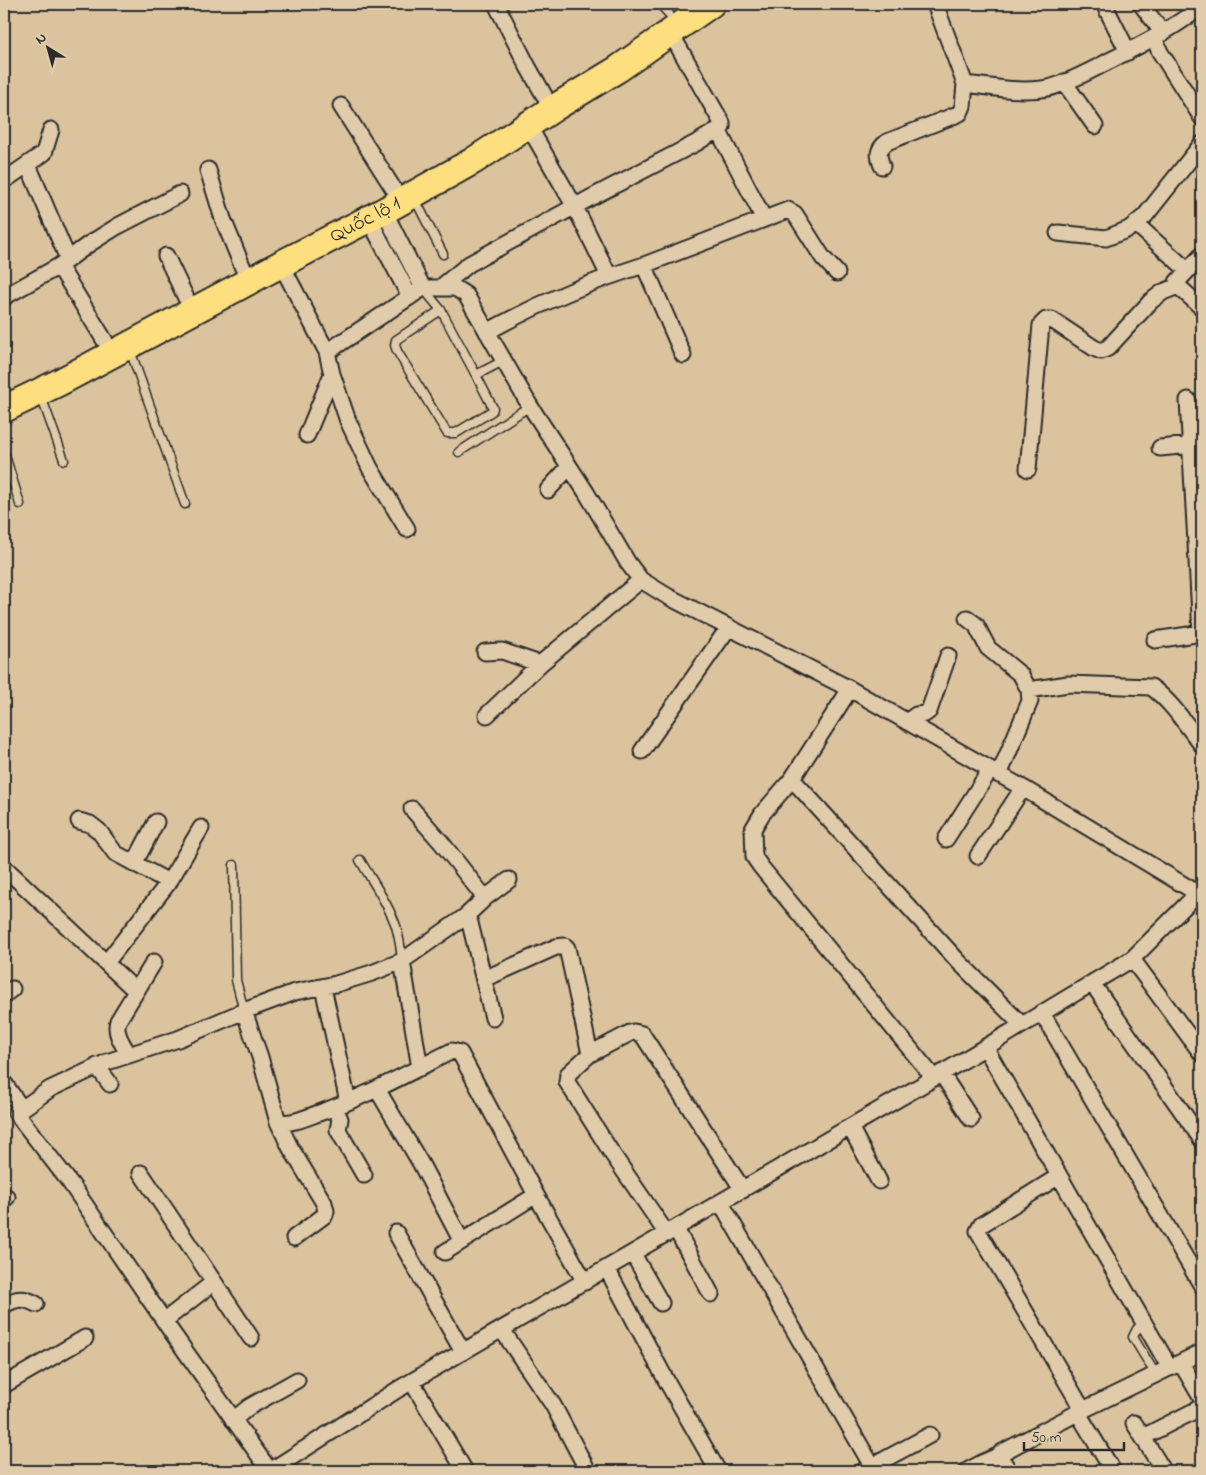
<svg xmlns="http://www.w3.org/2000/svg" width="1206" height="1475" viewBox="0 0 1206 1475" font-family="'Indie Flower',sans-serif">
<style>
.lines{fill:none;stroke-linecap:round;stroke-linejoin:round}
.service-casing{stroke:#2b2b2b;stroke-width:11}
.minor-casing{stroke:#2b2b2b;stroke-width:19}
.trunk-casing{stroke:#2b2b2b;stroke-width:30}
.service{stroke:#e0ccaa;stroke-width:8}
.minor{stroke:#e0ccaa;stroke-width:15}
.trunk{stroke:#fddf80;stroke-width:26}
.labels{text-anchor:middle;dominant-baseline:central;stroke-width:4.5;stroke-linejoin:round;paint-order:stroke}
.street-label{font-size:21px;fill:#2b2b2b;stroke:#e0ccaa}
</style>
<rect width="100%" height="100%" fill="#dbc39e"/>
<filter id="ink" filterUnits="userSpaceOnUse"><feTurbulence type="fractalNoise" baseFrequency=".02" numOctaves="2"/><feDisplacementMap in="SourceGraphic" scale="10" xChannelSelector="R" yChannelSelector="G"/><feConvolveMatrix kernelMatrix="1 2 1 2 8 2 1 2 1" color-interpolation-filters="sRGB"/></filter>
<g filter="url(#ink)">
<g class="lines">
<defs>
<path id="service" d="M660,4L669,14
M415,199L443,254
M423,288L441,310L476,375L503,361
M441,310L396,340L395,345L397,351L447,433H456L492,411L493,408L476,375
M130,350L185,504
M41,396L64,460
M4,452L20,504
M459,452L530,406
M360,860C372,881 388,903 396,926C399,937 401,949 402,961
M234,865L236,980L244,1011
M1143,1323L1137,1329L1133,1337L1156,1375"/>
<path id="minor" d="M496,4L528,67L544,95
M1104,4L1128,52
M1141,4L1163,33
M1154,38L1160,52L1202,118
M1064,82L1095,126
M965,84C993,87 1024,94 1052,87C1072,81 1092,70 1111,60C1143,44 1174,28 1202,6
M341,106L393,188
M528,125L575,207L609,276
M718,130L764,219
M28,165L68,259
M882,166C878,155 877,150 887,142L953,116L960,113L963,106L965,84L935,4
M208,170L223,219L243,268
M8,178L44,153L51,130
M369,219L410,297
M1136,224L1187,270
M1058,233L1106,238L1129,229L1145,216L1202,144
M166,256L186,298
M281,264L327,352L332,374L307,435
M644,265L788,210L795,214L823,258L837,273
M59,266L105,341
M441,287L469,264L592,197L698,142L722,127V123L670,32
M423,288H455L466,295L530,406L586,492L628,563L641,580L667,596L850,689L1023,788L1202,896
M4,297L59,266L89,244L118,226L180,194
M1200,306L1178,286L1177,282L1202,255
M487,332C537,304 589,282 644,265L683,355
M327,352L423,288L384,211
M332,374L348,421L370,468L407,529
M1188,400L1201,633
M1160,448L1191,445
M1028,469L1041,325L1046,320H1052L1094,348L1101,351L1108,348L1151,301L1163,292L1178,286
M548,490L569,467
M967,618L976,625L988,648L1021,675L1029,690L1030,701L999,775
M1155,640L1202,633
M485,652L502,651L540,664L641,580
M850,689L792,779L762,814L753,829L754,857L761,867L934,1078
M1029,690L1068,684L1151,687C1172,702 1186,725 1202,745
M487,715L540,664
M907,722L916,715L925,714L929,711L948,656
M642,751L729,627
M792,779L958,961L1022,1025
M412,809L441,842L485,898
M79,821L90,824L99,831L115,853L169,882
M946,839L990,770
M978,856L1023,788
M134,864L156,822
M4,867L136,991
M466,916L470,923L493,1018
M1132,959L1202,1054
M402,961L420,1068
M106,963L169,882L201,828
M484,979L556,947L565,946L567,948L569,957L590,1054
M1092,983L1202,1140
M323,987L348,1102
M4,995L12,989
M244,1011L260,1057L278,1122C293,1124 305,1118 319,1113C365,1097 408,1073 452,1051L460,1053L536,1195L445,1252
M1042,1013L1202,1286
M985,1047L1170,1368
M129,1055C123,1045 114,1033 118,1021L154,962
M97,1066L110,1084
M941,1073L971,1119
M4,1083L22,1109
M377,1089L421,1164L461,1240
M335,1108L340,1119L338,1130L364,1175
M278,1122L290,1147L324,1203L326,1211L325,1215L294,1238
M850,1127L879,1181
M141,1173L214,1282L164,1321
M1059,1176L981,1225L978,1231L1083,1410
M536,1195L585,1282
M4,1199L7,1197
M721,1203L872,1466
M676,1229L711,1294
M396,1233L463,1352
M667,1234L611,1152L567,1082L568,1074L590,1054L630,1033L634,1032L642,1034L743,1190
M633,1254L661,1303
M607,1269L666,1380L718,1471
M214,1282L251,1338
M4,1305C17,1298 23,1297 36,1304
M502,1330L553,1405L588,1471
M1181,1363L1202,1399
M412,1382L465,1471
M4,1385L85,1338
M1078,1413L1113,1471
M233,1420L249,1407L297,1380
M1134,1423L1163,1470
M1143,1437L1202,1407
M270,1471L397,1390L934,1078L1132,959L1197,894
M270,1471L171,1331L71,1184L16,1113L50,1089L107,1062L178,1039L244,1011L295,992L336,984L372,973L402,961L466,916L485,898L509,880
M863,1471L930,1435
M967,1471L984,1462L1000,1455
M1009,1471L1000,1457L1001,1453L1083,1410L1202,1352"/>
<g id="trunk">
<path id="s1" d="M4,409L60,382L281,264L384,211L473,161L554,108L618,69L711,4"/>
</g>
</defs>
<use href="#service" class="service-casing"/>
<use href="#minor" class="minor-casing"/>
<use href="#trunk" class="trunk-casing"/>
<use href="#service" class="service"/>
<use href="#minor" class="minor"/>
<use href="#trunk" class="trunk"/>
</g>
</g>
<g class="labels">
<g class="street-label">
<text stroke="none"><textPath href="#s1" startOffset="408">Quốc lộ 1</textPath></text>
</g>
</g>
<rect width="1206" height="1475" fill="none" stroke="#e0ccaa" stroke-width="20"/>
<rect x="10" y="10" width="1186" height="1455" fill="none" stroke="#2b2b2b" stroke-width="2" filter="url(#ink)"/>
<g transform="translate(48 48) rotate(323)" stroke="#e0ccaa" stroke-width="4" paint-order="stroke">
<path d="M0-4L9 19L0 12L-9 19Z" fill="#2b2b2b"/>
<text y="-8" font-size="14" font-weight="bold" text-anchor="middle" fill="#2b2b2b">N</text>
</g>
<path d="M1024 1442v8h100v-8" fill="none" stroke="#2b2b2b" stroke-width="2.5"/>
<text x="1031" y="1442" font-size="15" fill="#2b2b2b" stroke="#e0ccaa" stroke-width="4" paint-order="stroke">50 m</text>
</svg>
